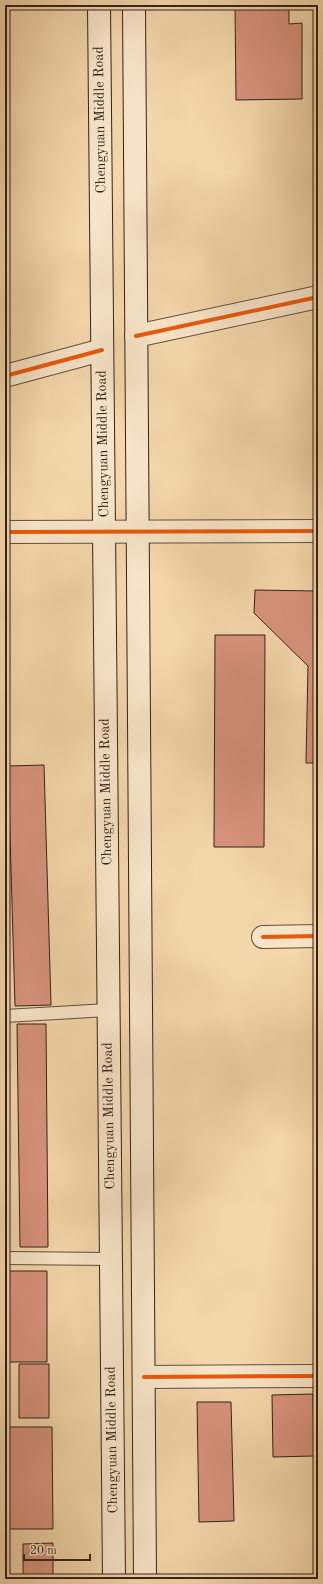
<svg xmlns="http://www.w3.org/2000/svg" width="323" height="1584" viewBox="0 0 323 1584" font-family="'Old Standard TT',serif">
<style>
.building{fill:#d8937d;stroke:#33221a}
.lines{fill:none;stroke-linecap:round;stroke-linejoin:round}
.service-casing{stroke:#634f3e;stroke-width:14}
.minor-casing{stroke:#634f3e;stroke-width:24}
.tertiary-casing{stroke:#634f3e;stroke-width:24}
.secondary-casing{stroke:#33221a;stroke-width:24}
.service{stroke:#f7e4c8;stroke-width:12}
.minor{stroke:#f7e4c8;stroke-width:22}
.tertiary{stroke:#f7e4c8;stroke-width:22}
.secondary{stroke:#f7e4c8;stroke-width:22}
.cycleway-casing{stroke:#f7e4c8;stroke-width:6}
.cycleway{stroke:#e8590c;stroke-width:4}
.labels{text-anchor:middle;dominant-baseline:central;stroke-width:4;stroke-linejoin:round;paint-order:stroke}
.street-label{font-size:14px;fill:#33221a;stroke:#f7e4c8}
</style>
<rect width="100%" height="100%" fill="#f3d6aa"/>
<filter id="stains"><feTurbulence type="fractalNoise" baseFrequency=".005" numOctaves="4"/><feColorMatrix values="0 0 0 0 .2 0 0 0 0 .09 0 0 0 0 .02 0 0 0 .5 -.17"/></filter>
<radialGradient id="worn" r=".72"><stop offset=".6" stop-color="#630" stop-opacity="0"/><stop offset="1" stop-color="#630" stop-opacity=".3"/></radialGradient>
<path class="building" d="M235,5H289V24L302,23V99L236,100Z
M255,590L318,591V763H306L308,666L254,613Z
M215,635H265L264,847H214Z
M44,765L51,1005L15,1006L8,766Z
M17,1024H46L48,1247H20Z
M5,1271H47V1362H5Z
M19,1364H49V1418H19Z
M313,1394L314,1456L273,1457L272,1395Z
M197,1402H231L234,1521L199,1522Z
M5,1427H52L53,1529H6Z
M53,1543V1579H23V1544Z"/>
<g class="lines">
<defs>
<path id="service" d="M5,1016L108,1010
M5,1258L111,1259"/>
<path id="minor" d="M136,336L318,297
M5,376L102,350
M263,937L318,936"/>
<path id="tertiary" d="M5,532L318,531
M144,1377L318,1376"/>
<path id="secondary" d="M99,5L114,1579
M134,5L145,1579"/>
</defs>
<use href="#service" class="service-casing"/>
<use href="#minor" class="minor-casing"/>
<use href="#tertiary" class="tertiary-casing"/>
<use href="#secondary" class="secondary-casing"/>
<use href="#service" class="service"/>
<use href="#minor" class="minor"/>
<use href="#tertiary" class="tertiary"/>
<use href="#secondary" class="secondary"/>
<defs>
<path id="cycleway" d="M136,336L318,297
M5,376L102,350
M5,532L318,531
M263,937L318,936
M144,1377L318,1376"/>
</defs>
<use href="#cycleway" class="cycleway-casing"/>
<use href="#cycleway" class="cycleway"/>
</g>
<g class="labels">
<g class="street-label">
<text transform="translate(100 120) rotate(-91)">Chengyuan Middle Road</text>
<text transform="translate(103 444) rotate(-91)">Chengyuan Middle Road</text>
<text transform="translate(106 792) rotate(-91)">Chengyuan Middle Road</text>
<text transform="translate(109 1116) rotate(-91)">Chengyuan Middle Road</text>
<text transform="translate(112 1440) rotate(-91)">Chengyuan Middle Road</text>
</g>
</g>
<rect width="323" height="1584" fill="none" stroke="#f3d6aa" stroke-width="20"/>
<rect x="6" y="6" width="311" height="1572" fill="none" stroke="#33221a" stroke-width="2"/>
<rect x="10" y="10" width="303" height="1564" fill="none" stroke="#33221a"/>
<path d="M24 1554v6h66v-6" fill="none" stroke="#33221a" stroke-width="2"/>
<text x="30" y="1554" font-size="12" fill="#33221a" stroke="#f7e4c8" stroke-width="3" paint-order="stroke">20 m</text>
<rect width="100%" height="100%" filter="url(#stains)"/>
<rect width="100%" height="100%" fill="url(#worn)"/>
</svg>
